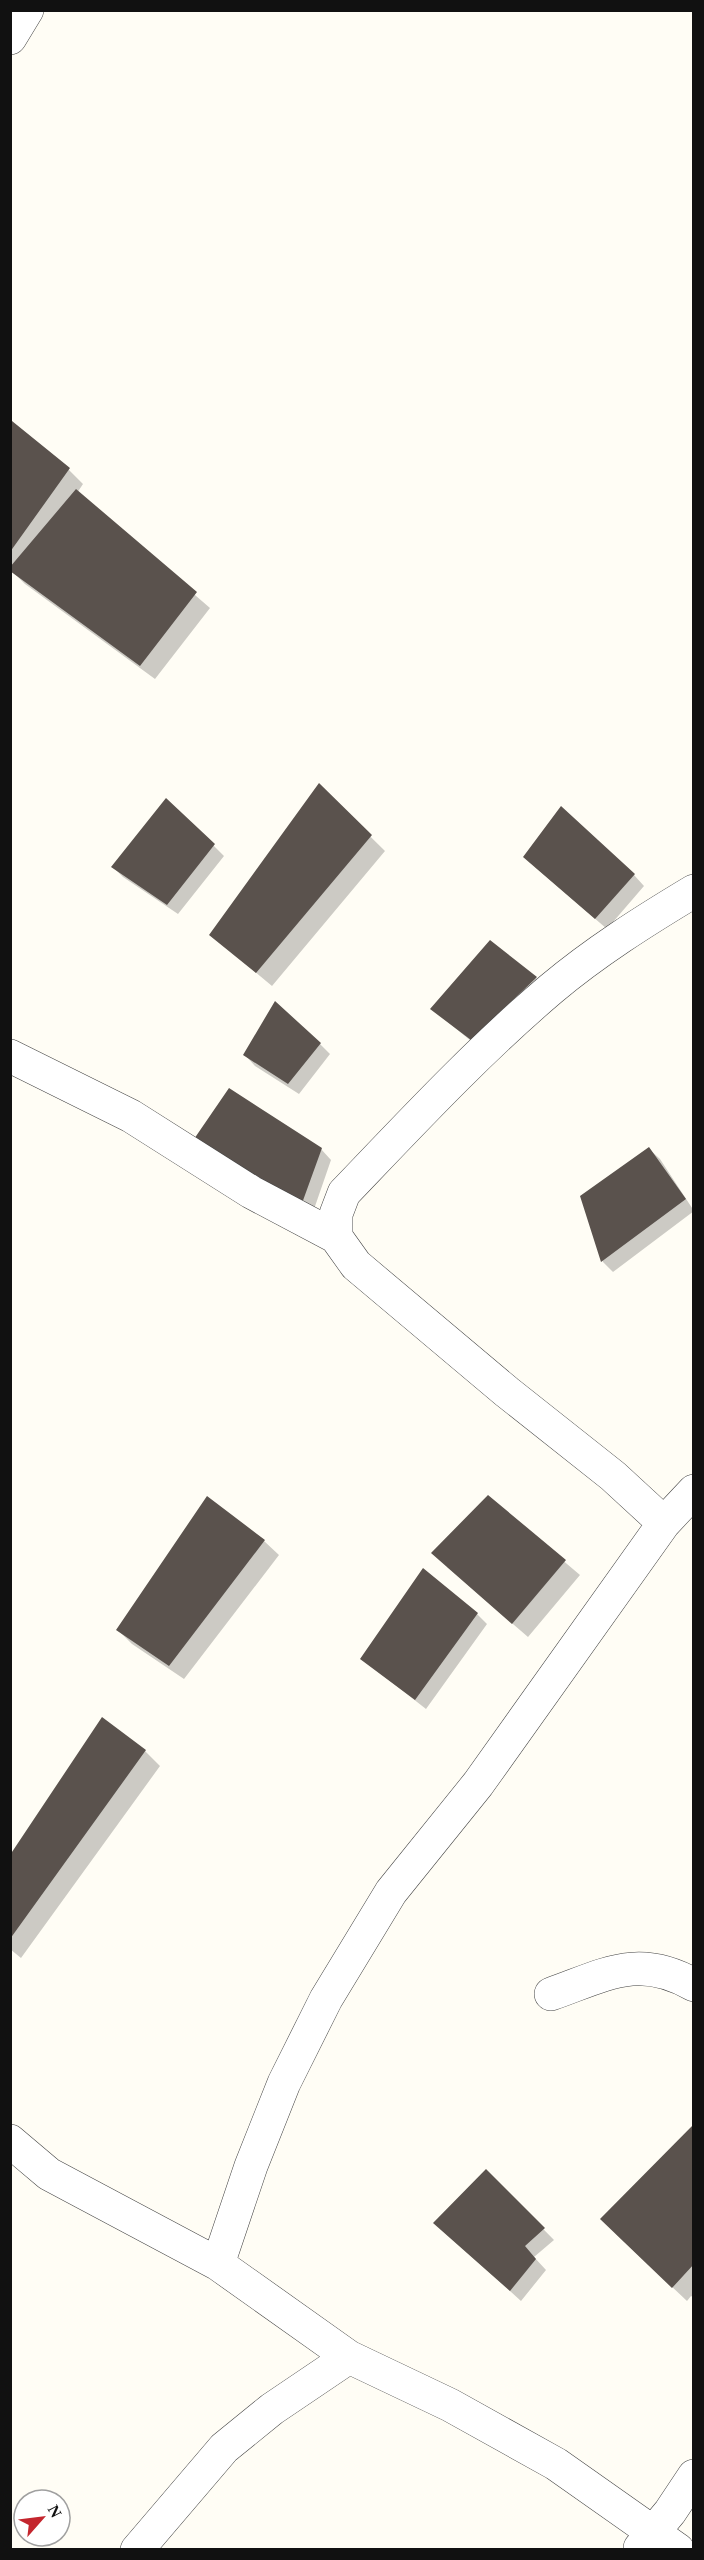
<svg xmlns="http://www.w3.org/2000/svg" width="704" height="2560" viewBox="0 0 704 2560" font-family="Georgia,serif">
<style>
.shadow{fill:#0003}
.building{fill:#5a524d}
.lines{fill:none;stroke-linecap:round;stroke-linejoin:round}
.minor-casing{stroke:#444;stroke-width:34}
.minor{stroke:#fff;stroke-width:33}
</style>
<rect width="100%" height="100%" fill="#fffdf5"/>
<path class="shadow" d="M10,426L69,470L83,484L77,493L210,608L155,679L25,584L10,569Z
M319,786L385,851L272,986L211,935Z
M213,845L224,856L178,914L123,877L113,867Z
M535,867L634,875L644,886L607,929Z
M536,978L546,988L482,1050L432,1009Z
M320,1044L330,1054L299,1094L255,1066L245,1055Z
M229,1090L321,1149L331,1160L312,1215Z
M649,1149L660,1159L694,1211L613,1272L603,1262L582,1197Z
M488,1497L580,1575L528,1637L447,1567Z
M264,1541L279,1555L184,1679L132,1644L117,1629Z
M477,1614L487,1624L426,1709L362,1659Z
M145,1751L160,1766L21,1958L10,1949V1857Z
M694,2126V2298L691,2296L687,2301L616,2234Z
M486,2171L554,2240L534,2257L546,2270L521,2301L445,2233Z"/>
<path class="building" d="M12,421L70,468L10,552V424Z
M76,489L197,592L140,666L10,571V567Z
M319,783L372,835L256,973L209,935Z
M166,798L215,844L167,905L111,867Z
M561,806L635,874L595,919L523,857Z
M490,940L537,977L471,1040L430,1009Z
M275,1001L321,1043L288,1084L243,1055Z
M229,1088L322,1148L301,1206L192,1142Z
M649,1147L686,1199L601,1262L580,1196Z
M488,1495L566,1560L512,1624L431,1553Z
M207,1496L265,1540L169,1666L116,1630Z
M423,1568L478,1613L415,1700L360,1659Z
M102,1717L146,1750L10,1939V1855Z
M694,2124V2264L672,2288L600,2219Z
M486,2169L545,2228L525,2246L536,2259L510,2291L433,2223Z"/>
<g class="lines">
<defs>
<path id="minor" d="M10,38L27,10
M10,1056L131,1116L251,1192L336,1237L356,1265L507,1392L613,1476L664,1523
M336,1237V1214L344,1193C411,1123 477,1052 551,989C595,952 644,921 694,891
M551,1994C605,1975 638,1953 694,1985
M10,2141L49,2174L218,2264L349,2357L450,2405L556,2464L678,2550
M218,2264L251,2166L284,2083L326,1999L391,1892L478,1784L664,1523L694,1491
M640,2548L670,2512L694,2476
M137,2550L224,2448L272,2409L349,2357"/>
</defs>
<use href="#minor" class="minor-casing"/>
<use href="#minor" class="minor"/>
</g>
<rect width="704" height="2560" fill="none" stroke="#111111" stroke-width="24"/>
<g transform="translate(42 2518) rotate(62)"><circle r="28" fill="#ffffff" stroke="#a0a0a0" stroke-width="1.5"/>
<path d="M0-4.5L10 22L0 15L-10 22Z" fill="#c4262e"/>
<text y="-9" font-size="16" font-weight="bold" text-anchor="middle" fill="#111111">N</text>
</g>
</svg>
